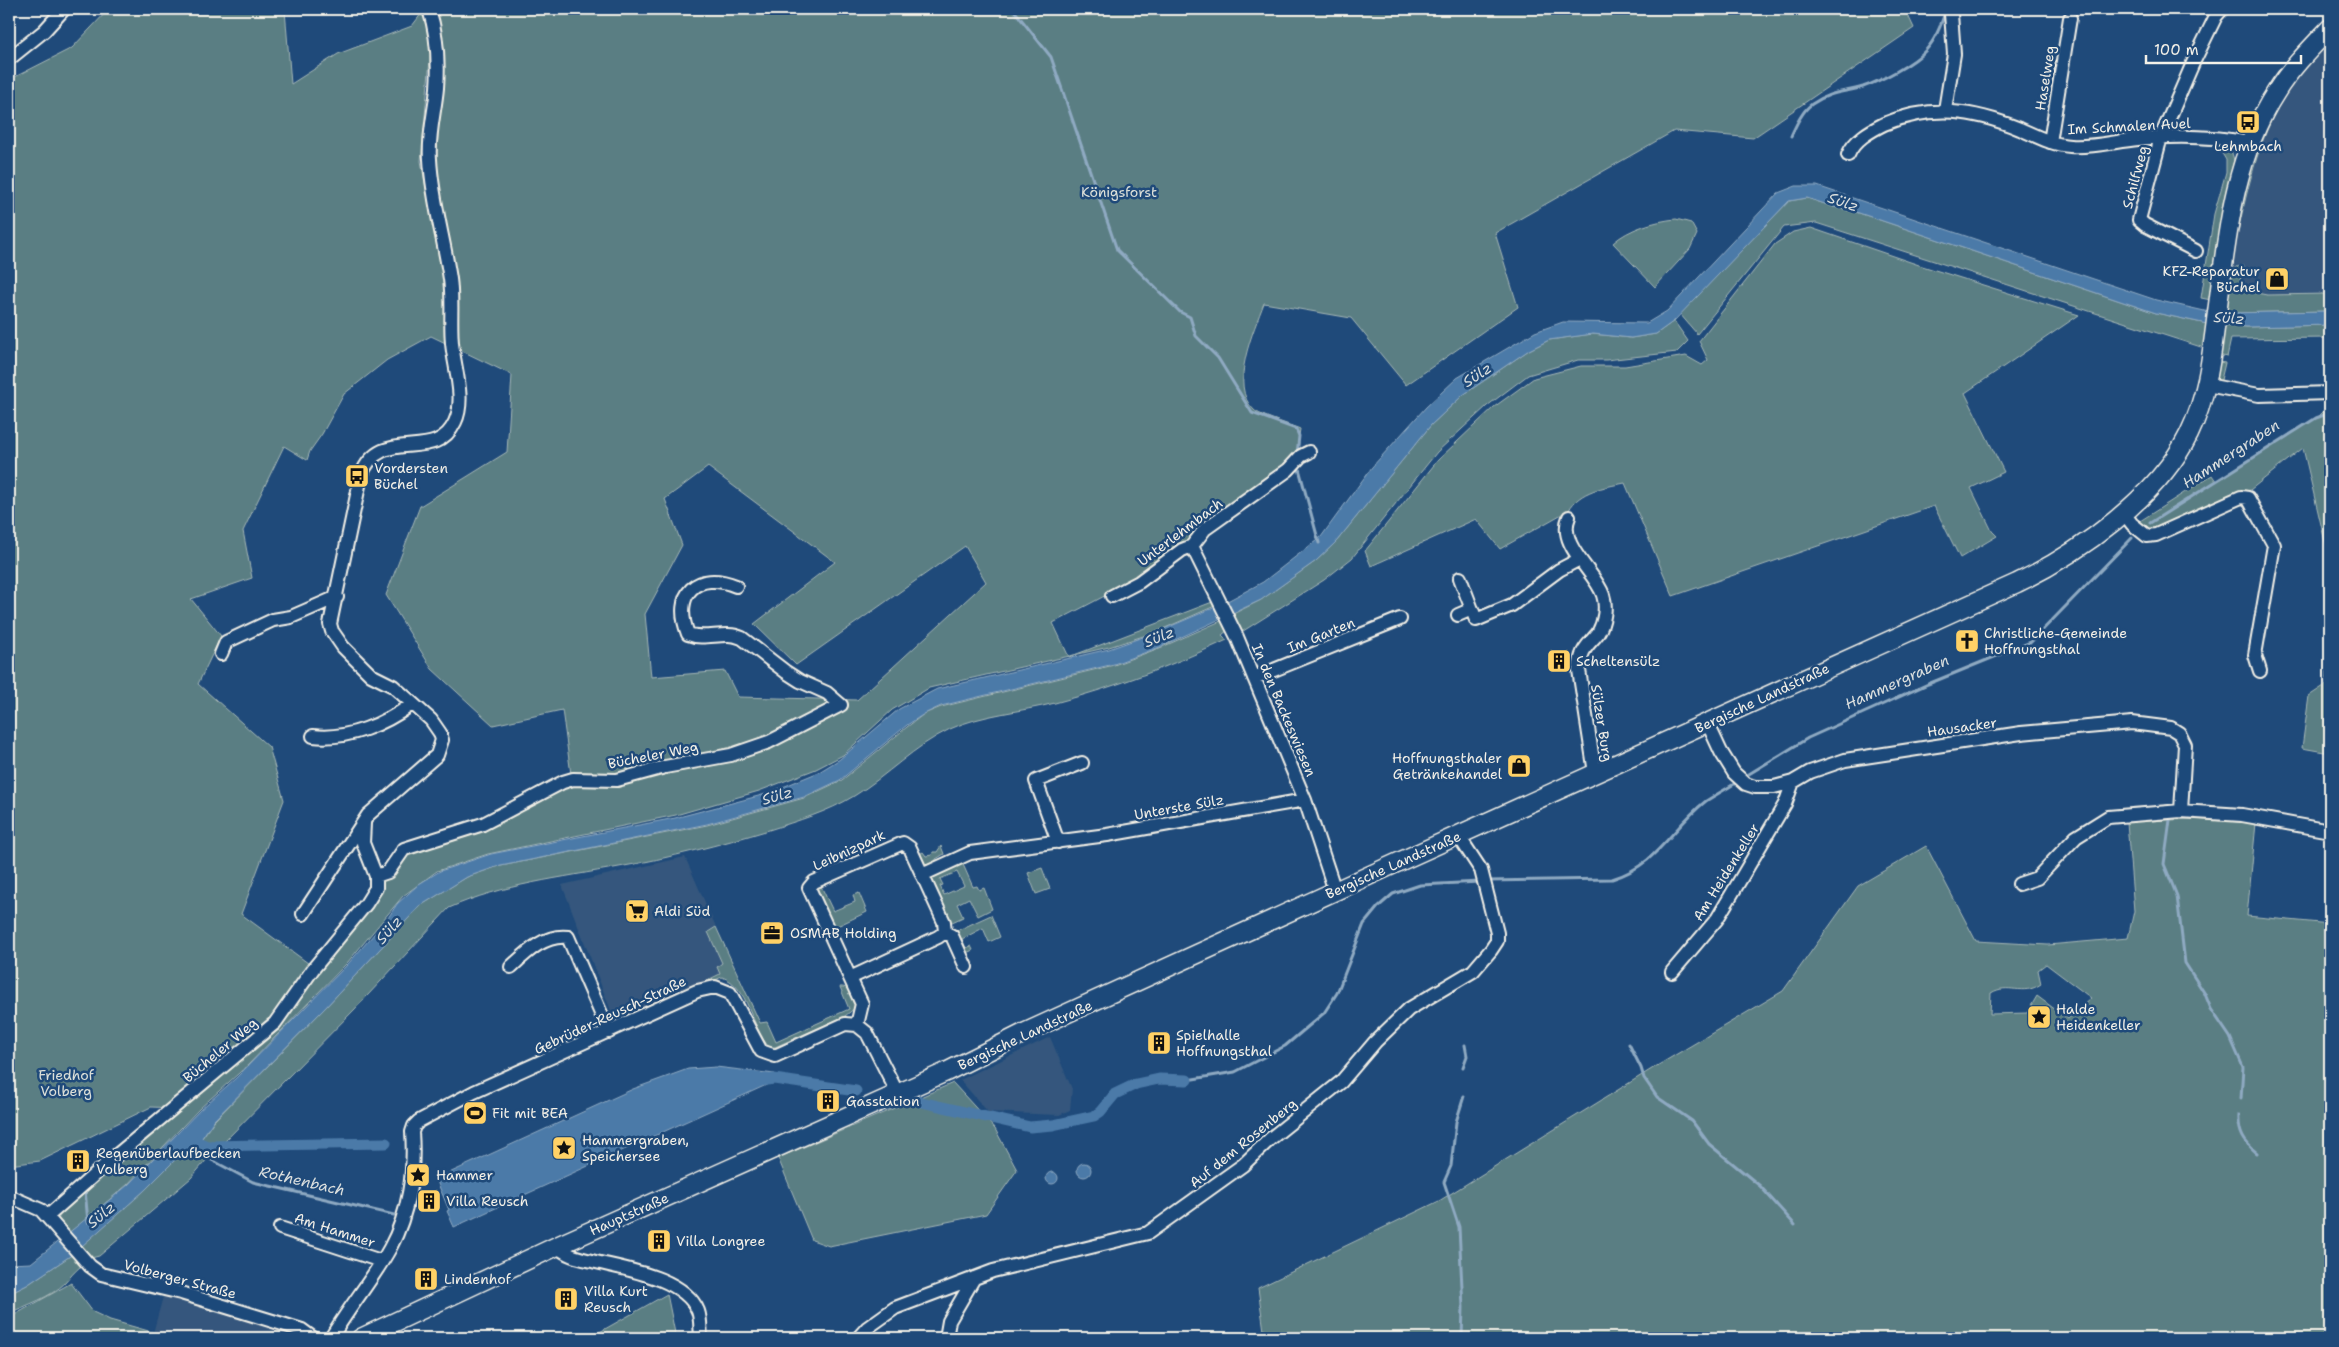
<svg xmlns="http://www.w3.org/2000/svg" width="2339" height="1347" viewBox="0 0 2339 1347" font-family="'Shantell Sans',sans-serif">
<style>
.built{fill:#34577d}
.green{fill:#5a7e83;stroke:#a7b8b6;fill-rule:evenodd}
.water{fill:#4c7aa8;stroke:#8faac2}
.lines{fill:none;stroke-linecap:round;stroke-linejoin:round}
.stream{stroke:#8faac2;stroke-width:3}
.canal{stroke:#4c7aa8;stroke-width:11}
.minor-casing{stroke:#f4f1e8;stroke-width:16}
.secondary-casing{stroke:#f4f1e8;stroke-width:21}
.minor{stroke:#1f4a7a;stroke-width:12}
.secondary{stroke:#1f4a7a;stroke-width:18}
.labels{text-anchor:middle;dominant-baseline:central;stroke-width:5;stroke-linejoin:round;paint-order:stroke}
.street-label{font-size:14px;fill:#f4f1e8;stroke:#1f4a7a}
.poi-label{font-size:14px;fill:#f4f1e8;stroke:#1f4a7a;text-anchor:start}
.park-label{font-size:14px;fill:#dde0d9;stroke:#1f4a7a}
.water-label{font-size:15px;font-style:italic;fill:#dbdfde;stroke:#1f4a7a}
</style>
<rect width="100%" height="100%" fill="#1f4a7a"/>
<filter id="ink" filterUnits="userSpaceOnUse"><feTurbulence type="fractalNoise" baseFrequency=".02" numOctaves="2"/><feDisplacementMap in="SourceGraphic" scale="10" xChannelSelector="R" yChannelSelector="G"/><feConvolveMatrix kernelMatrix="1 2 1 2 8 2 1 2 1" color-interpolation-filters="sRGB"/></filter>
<g filter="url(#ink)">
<path class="built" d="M2330,42V294L2266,295L2241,290L2239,276L2244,266L2230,274L2235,244L2252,173L2265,133L2286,94L2310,62Z
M685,857L716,927L708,932L722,963L720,974L617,1026L562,885Z
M1050,1037L1072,1089L1070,1110L1059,1115L988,1112L960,1080Z
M164,1293L303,1335L305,1338H173L153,1333Z"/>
<path class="green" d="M109,9H282L285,10L291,84L338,54L412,26L425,9L431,48L421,161L433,226L446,241L436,162L443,66L436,9H1905L1914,28L1753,138L1674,131L1495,233L1518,307L1406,385L1351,318L1264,303C1254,330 1228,386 1254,410C1260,416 1291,425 1300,429L1297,449L1289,461L1137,579L1053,623L1069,657L1215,601L1217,605L1156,632L1109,647L929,688L892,710L843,755L816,769L759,791L676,815L488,854L437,871L403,896L347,963L248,1065L199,1109L127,1185L68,1234L58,1223L60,1209L177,1108L151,1107L40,1161L9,1165V80L72,48ZM431,336L512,375L507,452L420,506L386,595L432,669L493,725L562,710L571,774L485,816L402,845L312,966L241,914L284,800L269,747L198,684L221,636L191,599L252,578L243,531L284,446L307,460L310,451L322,434L344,394L387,360ZM708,467L835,562L754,624L796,665L965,546L986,582L857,700L738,697L725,671L651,677L645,614L682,545L665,499Z
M2330,36V42C2314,58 2297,75 2285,95C2257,140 2247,193 2235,244L2233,229L2250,163L2280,96Z
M2210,144L2226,146L2231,150L2234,160L2223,203L2211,300L2201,298L2214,214L2226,172V160L2220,150Z
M1807,198L1834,207L1856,212L2156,313L2207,324L2204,348L1816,223L1784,227L1697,334L1680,314L1789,201Z
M1676,219L1691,223L1697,234L1690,249L1655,287L1613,243C1628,229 1655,221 1676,219Z
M1811,228L1919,265L2079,315L1965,393L2004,472L1971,488L1992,531L1997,536L1960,558L1934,506L1673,596L1625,483C1604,487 1579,491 1569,510L1500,549L1476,519L1371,566L1365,551L1438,460L1494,407L1534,378L1581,366H1625L1686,356L1702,365L1708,360L1699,341L1775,244L1793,232Z
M2244,266L2245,269L2240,270L2241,290L2267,295L2330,294V311L2225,313L2230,274L2236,267Z
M1674,321L1688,341L1677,352L1606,360H1578L1528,375L1487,406L1437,452L1352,558L1324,580L1240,633L1231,615L1261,600L1316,561L1336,542L1431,425L1463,395L1529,350L1549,340L1592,334L1631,338L1656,334Z
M2223,325L2247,327L2330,325V338L2231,339L2227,357L2222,356L2220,352Z
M2219,362L2225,363L2220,384L2216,379Z
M2325,410H2330V563L2303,448L2250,490L2219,506L2151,532L2140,521L2212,475L2216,481L2318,417Z
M2330,598V753L2302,748L2309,696L2327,684Z
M1223,620L1228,630L1222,635L1227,640C1171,666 1115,687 1055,703C1021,712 982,714 950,729C914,746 887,776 854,796C828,812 797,821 769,830C719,845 669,858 619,867C561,878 503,884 449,908L354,1010L223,1143L234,1141L235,1150L214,1159L209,1157L191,1178L99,1256L91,1258L79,1248L145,1190L176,1159L193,1151L214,1121L324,1009L420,906L467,877L496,867L707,825L804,798L842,780L907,727L924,714L941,707L1114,665L1162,647Z
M2192,819L2256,823L2247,916L2330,924V1338H1265L1258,1288L1439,1201L1655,1067L1783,991L1858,886L1926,846L1976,941L2048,945L2128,938L2134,911L2127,822ZM2046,964L2091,998L2068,1019L2037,996L2027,1013L1990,1014L1991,993C2009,982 2022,997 2041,984L2038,970Z
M941,846L944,854L936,859V865L927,868L923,864L918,855L923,852L926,856L932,855L933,852H937Z
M961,860L973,887L977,886L979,890L984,888L992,909L978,916L969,898L957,904L963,917L950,923L930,877ZM957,872L964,886L944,895L940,886L943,885L940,879Z
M1042,868L1050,889L1036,894L1028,873Z
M820,884L833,911L855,902L853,895L859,893L867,912L833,928L817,892Z
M991,915L1000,937L989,942L983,928L962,939L966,948L971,946L973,950L964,954L954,932Z
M716,927L760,1023L767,1022L776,1042L849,1009L840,987C851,986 855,998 855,1008L845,1016L775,1047H769C751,1027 749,986 722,977L647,1010L720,974L717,967L722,963L708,932Z
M953,1083L995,1129L1017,1170L986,1214L829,1246L812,1240L778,1158Z
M73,1254L81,1266C74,1272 71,1276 65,1283C51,1297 27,1305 9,1313V1294L27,1285Z
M71,1283L93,1312L110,1320L173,1338H9V1318Z
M667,1294L676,1338H589Z"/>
<path class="water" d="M1796,186H1817L2156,300L2209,312L2207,324L2156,313L1856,212L1834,207L1807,198L1789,201L1674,321L1656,334L1631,338L1593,334L1549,340L1529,350L1463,395L1431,425L1336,542L1316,561L1261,600L1160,647L1114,664L941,706L924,714L907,725L840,780L804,797L707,824L496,867L467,877L420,906L324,1009L214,1120L193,1151L176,1159L145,1190L73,1254L27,1285L9,1294V1264L31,1263L128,1185L200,1110L236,1078L348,964L388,918L397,904L419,884L440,871L491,854L675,818L766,794L819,772L840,759L899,709L937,689L1109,649L1157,632L1218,606L1263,582L1321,537L1372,467L1426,407L1457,378L1535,332L1563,322L1647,323L1667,311L1778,193Z
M2330,311V325L2247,327L2223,325L2225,313Z
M716,1067L775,1074L773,1082L454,1227L447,1211L449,1210L436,1179L633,1089L688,1069Z
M1077 1170a7 7 0 1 1 14 0a7 7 0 1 1-14 0Z
M1046 1178a6 6 0 1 1 12 0a6 6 0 1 1-12 0Z"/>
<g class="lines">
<path class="stream" d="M1013,9L1051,57L1117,250L1180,312L1190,317L1196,336L1218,358L1252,413L1296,429L1299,436L1297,455
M1791,136C1796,125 1802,111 1812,104C1831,91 1843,93 1863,87C1880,81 1914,64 1926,50C1936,39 1942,23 1946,9
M1298,465L1319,543
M2150,523L2316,418L2330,413
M1744,777L1808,738L1928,684L2031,642L2132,538
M2170,820L2164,864L2177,896L2185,963L2205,994L2211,1009L2230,1037L2243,1067L2241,1099
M1486,881L1612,879C1658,865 1671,828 1706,801C1717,794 1728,788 1739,781
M1629,1044L1641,1068L1644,1078L1657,1097L1692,1121L1709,1144L1760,1186L1795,1225
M1463,1067L1467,1056L1465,1045
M1187,1080L1235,1072L1285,1046L1324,1013L1337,993L1364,924L1378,907L1393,894L1420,885L1480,882
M2239,1115C2238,1133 2244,1142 2257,1153
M191,1149L253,1182L394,1215
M85,1190L88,1222
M1462,1338L1463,1308L1459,1227L1444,1182L1451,1166L1456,1122L1464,1096"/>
<path class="canal" d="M759,1081L774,1079L856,1091
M917,1101L1030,1127L1053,1125L1094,1116L1100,1112L1115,1094L1136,1084L1159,1079L1187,1080
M189,1138L207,1146L386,1143"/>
<defs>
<path id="minor" d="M9,59L44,31L64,9
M1945,110L1954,54L1951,14
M2050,142L2070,18
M1848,155C1854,140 1870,131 1884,124C1933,104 1973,110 2020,129C2036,136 2053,145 2070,146C2092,148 2116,141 2138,139C2176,135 2213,136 2251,143
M2196,251L2145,225L2139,220L2161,137L2193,63L2216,16L2222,9
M2207,385L2259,395L2330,393
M2123,512L2132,524L2147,536L2156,535L2241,497L2248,498L2274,545L2255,655L2260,671
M1569,517C1557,545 1595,571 1603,595C1607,607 1604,623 1598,633C1593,640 1584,647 1582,655C1580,660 1580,665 1579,670L1595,773
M1192,546L1237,637L1305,800L1335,891
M1460,578L1476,620L1512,605L1559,570L1578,560
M1112,596L1139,582L1182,550L1192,546L1205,529L1288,470L1301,456L1309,452
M1458,615L1472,609
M221,654L226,642L273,620L291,617L337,597
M1254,678L1400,619
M1708,724L1721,752L1734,773L1746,784L1755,787H1774L1793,782L1810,772L1845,760L2021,733L2132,723L2171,728L2179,733L2185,745L2181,811L2242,815L2330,831
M313,736C348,740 385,724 412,704
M1058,842L1036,781L1082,763
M922,875L970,853L1107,835L1305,800
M376,876L388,872L404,849L483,824L563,782L573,779L617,780L665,767L731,755L769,742L841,705L827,693L800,681L786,672L742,638C725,630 705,641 688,634C672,594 697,570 736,586
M2019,884L2037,878L2076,837L2108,817L2181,811
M303,914L368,815L437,755L442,740L440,733L431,720L393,686L371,675L343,647L332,631L330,624L361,476C381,423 435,466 455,422C466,399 454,367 452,343C450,322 453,300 450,279C444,239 432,199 430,159C428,135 435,111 437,88C439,61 437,34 429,9
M945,932L952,936L966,967
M511,967C527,952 545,934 568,937L609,1032
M1672,972L1717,919L1785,804L1793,782
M850,978L809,888L814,882L903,843L910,848L944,922L945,932L938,937L850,978L862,1004L857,1025
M9,1196L41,1210L90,1266L101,1274L181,1293L302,1330L313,1338
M48,1216L112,1159L275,1023L313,969L366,904L376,888V876L363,843L364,823
M280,1228L381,1261
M557,1246C567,1256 579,1258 592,1261C624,1269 684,1277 698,1311C701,1319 700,1330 701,1338
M331,1338C349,1307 373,1279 390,1248C409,1213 415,1171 412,1132L414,1126L419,1121L474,1092L697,991L715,987L730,993L761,1051L775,1056L845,1024L857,1025L867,1033L898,1094
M858,1338L867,1328L895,1308L993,1271L1148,1233L1243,1165L1270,1139L1341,1082L1375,1042L1409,1009L1473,971L1491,950L1497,941V933L1481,870L1458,835
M946,1338L949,1321L974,1278"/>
<path id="secondary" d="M361,1338L557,1246L946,1072L1026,1032L1401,861L2017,583C2079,553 2158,497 2189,434C2209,393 2212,350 2218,305C2227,232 2235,155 2276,92C2291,68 2311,48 2330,28"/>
</defs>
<use href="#minor" class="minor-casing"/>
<use href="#secondary" class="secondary-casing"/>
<use href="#minor" class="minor"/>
<use href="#secondary" class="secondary"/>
</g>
</g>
<defs>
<symbol id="bus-square" viewBox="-11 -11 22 22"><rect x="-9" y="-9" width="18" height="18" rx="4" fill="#ffd166" stroke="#1f4a7a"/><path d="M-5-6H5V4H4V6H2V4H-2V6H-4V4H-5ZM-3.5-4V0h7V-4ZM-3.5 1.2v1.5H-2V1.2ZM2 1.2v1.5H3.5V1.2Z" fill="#111"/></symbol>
<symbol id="shop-square" viewBox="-11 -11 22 22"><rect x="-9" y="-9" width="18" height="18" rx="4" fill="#ffd166" stroke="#1f4a7a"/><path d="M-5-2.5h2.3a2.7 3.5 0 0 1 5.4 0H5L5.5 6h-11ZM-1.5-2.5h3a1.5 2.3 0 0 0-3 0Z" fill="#111"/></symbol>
<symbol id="church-square" viewBox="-11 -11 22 22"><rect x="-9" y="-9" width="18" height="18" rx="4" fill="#ffd166" stroke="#1f4a7a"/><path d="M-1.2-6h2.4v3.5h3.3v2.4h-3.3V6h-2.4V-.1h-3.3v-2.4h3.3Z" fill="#111"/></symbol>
<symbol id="building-square" viewBox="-11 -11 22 22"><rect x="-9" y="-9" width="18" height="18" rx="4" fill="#ffd166" stroke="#1f4a7a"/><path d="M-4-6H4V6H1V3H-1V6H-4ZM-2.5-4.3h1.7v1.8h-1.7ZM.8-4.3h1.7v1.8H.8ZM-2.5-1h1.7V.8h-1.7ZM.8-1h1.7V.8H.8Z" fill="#111"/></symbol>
<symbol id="supermarket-square" viewBox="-11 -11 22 22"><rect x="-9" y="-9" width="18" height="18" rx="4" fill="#ffd166" stroke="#1f4a7a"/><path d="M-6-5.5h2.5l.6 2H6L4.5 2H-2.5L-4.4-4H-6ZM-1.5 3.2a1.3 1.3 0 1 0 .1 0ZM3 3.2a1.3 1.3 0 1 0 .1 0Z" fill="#111"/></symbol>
<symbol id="office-square" viewBox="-11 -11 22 22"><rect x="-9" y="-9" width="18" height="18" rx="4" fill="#ffd166" stroke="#1f4a7a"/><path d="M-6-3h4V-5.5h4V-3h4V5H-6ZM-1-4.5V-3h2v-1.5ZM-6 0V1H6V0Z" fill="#111"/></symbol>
<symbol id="sight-square" viewBox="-11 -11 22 22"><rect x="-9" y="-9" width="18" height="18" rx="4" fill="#ffd166" stroke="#1f4a7a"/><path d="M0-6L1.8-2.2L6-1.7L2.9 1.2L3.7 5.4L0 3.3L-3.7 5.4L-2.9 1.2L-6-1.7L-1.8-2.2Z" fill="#111"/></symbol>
<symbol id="stadium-square" viewBox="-11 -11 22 22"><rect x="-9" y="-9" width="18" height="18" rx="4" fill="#ffd166" stroke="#1f4a7a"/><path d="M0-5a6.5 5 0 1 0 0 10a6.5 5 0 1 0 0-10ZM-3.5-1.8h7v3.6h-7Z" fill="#111"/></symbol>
</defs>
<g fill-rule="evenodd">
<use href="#bus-square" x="2234" y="108" width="28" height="28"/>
<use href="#shop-square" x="2263" y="265" width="28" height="28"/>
<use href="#bus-square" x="343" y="462" width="28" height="28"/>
<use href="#church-square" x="1953" y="627" width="28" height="28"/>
<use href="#building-square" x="1545" y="647" width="28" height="28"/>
<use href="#shop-square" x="1505" y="752" width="28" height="28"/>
<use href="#supermarket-square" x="623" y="897" width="28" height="28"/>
<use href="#office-square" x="758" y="919" width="28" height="28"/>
<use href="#sight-square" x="2025" y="1003" width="28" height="28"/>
<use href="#building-square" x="1145" y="1029" width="28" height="28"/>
<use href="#building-square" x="814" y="1087" width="28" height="28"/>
<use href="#stadium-square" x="461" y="1099" width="28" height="28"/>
<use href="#sight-square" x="550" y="1134" width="28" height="28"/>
<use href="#building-square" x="64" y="1147" width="28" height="28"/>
<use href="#sight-square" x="404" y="1161" width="28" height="28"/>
<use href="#building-square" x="415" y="1187" width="28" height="28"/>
<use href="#building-square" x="645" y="1227" width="28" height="28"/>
<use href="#building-square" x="412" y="1265" width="28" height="28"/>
<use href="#building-square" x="552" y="1285" width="28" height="28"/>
</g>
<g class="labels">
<g class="street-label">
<text transform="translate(2045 78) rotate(-81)">Haselweg</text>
<text transform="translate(2129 126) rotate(-3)">Im Schmalen Auel</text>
<text transform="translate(2135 177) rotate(-75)">Schilfweg</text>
<text transform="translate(1180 532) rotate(-37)">Unterlehmbach</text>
<text transform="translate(1321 635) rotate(-22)">Im Garten</text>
<text transform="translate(1762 698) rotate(-25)">Bergische Landstraße</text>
<text transform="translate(1284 710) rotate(67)">In den Backeswiesen</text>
<text transform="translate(1602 723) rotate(81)">Sülzer Burg</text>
<text transform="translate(1962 727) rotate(-8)">Hausacker</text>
<text transform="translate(653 755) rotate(-11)">Bücheler Weg</text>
<text transform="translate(1179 807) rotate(-10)">Unterste Sülz</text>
<text transform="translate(849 850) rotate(-25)">Leibnizpark</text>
<text transform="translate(1393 865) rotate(-24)">Bergische Landstraße</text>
<text transform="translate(1726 872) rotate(-58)">Am Heidenkeller</text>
<text transform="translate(610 1015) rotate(-25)">Gebrüder-Reusch-Straße</text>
<text transform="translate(1025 1035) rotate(-25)">Bergische Landstraße</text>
<text transform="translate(220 1050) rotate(-40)">Bücheler Weg</text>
<text transform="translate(1243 1143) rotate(-39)">Auf dem Rosenberg</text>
<text transform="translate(629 1214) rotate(-24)">Hauptstraße</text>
<text transform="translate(335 1230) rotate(18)">Am Hammer</text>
<text transform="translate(180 1279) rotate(15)">Volberger Straße</text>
</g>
<g class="poi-label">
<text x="2248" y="146" text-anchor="middle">Lehmbach</text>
<text x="2260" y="271" text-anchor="end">KFZ-Reparatur<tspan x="2260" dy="16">Büchel</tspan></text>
<text x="374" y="468">Vordersten<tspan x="374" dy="16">Büchel</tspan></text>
<text x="1984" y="633">Christliche-Gemeinde<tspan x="1984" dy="16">Hoffnungsthal</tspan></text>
<text x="1576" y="661">Scheltensülz</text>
<text x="1502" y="758" text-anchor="end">Hoffnungsthaler<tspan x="1502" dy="16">Getränkehandel</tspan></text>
<text x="654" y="911">Aldi Süd</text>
<text x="790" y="933">OSMAB Holding</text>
<text x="2056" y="1009">Halde<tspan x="2056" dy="16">Heidenkeller</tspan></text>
<text x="1176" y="1035">Spielhalle<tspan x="1176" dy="16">Hoffnungsthal</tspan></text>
<text x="846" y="1101">Gasstation</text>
<text x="492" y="1113">Fit mit BEA</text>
<text x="582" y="1140">Hammergraben,<tspan x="582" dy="16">Speichersee</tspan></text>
<text x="96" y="1153">Regenüberlaufbecken<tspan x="96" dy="16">Volberg</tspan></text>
<text x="436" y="1175">Hammer</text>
<text x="446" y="1201">Villa Reusch</text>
<text x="676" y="1241">Villa Longree</text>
<text x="444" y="1279">Lindenhof</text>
<text x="584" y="1291">Villa Kurt<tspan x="584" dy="16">Reusch</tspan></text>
</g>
<g class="park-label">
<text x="1119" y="192">Königsforst</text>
<text x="66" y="1075">Friedhof<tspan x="66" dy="16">Volberg</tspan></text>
</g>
<g class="water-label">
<text transform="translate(1843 202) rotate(19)">Sülz</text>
<text transform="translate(2229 318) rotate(4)">Sülz</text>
<text transform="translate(1477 375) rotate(-34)">Sülz</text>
<text transform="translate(2231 454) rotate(-33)">Hammergraben</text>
<text transform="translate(1159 637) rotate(-22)">Sülz</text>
<text transform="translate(1897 682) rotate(-24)">Hammergraben</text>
<text transform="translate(777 796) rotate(-16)">Sülz</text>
<text transform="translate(389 930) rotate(-49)">Sülz</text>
<text transform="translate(302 1181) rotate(13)">Rothenbach</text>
<text transform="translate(101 1215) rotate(-40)">Sülz</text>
</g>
</g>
<rect width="2339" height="1347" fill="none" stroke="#1f4a7a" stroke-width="30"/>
<rect x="15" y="15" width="2309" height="1317" fill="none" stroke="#f4f1e8" stroke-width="2" filter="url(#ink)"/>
<path d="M2146 55v8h155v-8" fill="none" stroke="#f4f1e8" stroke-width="2.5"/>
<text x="2154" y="55" font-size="15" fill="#f4f1e8" stroke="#1f4a7a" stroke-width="4" paint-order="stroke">100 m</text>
</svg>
